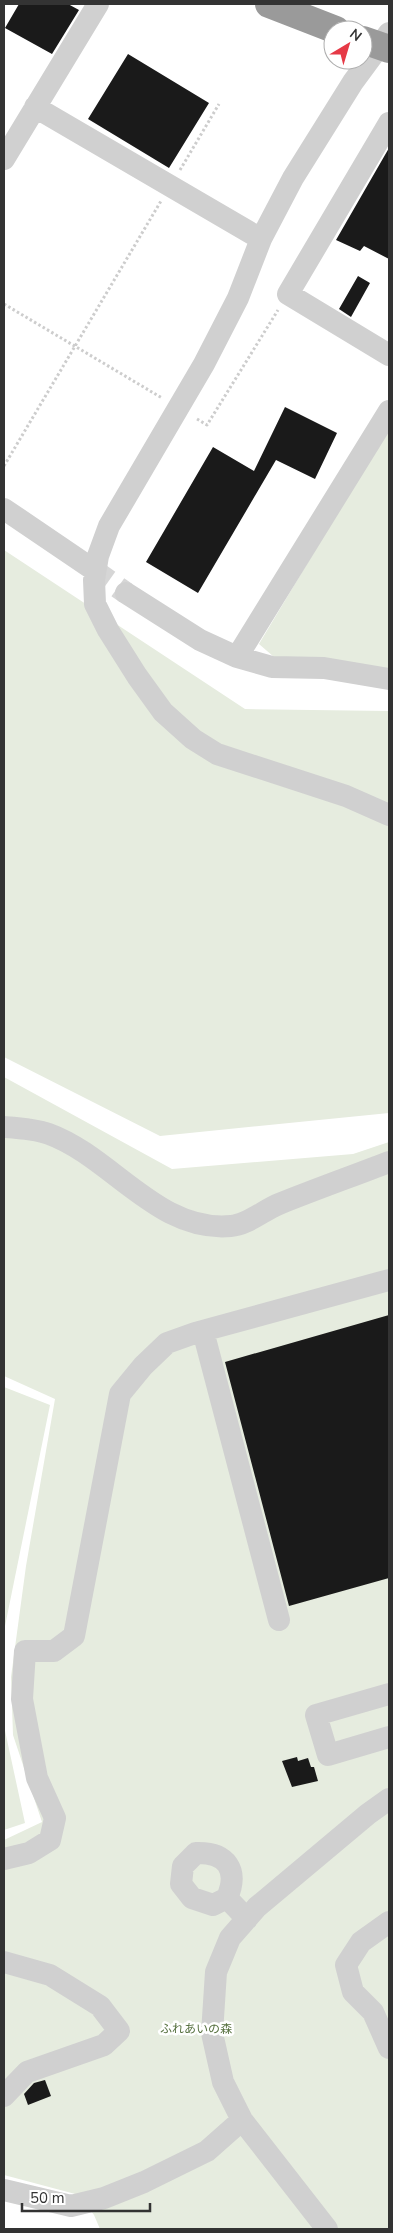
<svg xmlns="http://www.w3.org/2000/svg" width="393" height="2233" viewBox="0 0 393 2233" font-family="'Nunito Sans','Noto Sans JP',sans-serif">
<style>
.green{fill:#e6ecdf}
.building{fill:#1a1a1a}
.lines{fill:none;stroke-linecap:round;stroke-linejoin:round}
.minor-tunnel{stroke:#d6d6d6;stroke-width:22;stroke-dasharray:22 11;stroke-linecap:butt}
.path{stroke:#cdcdcd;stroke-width:3;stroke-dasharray:2.5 2.5;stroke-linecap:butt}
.minor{stroke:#d0d0d0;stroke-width:22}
.highway{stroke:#9a9a9a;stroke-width:28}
.labels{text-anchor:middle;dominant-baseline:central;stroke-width:5;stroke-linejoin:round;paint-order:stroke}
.park-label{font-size:12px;fill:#56703f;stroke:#fff}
</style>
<rect width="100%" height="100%" fill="#fff"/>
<path class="green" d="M389,427V669L274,657L259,644Z
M4,550L245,709L389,711V1113L160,1136L4,1057Z
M4,1077L172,1169L353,1154L389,1142V2229H100L94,2215L79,2195L4,2175V1840L42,1822L13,1735L11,1677L26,1566L55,1399L4,1376Z
M4,1387L50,1405L4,1631Z
M4,1726L25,1823L4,1830Z"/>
<path class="building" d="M19,4H68L79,10L52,54L5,28Z
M128,54L209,103L169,168L88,119Z
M389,148V259L364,246L360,251L336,240Z
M358,276L370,283L351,317L339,309Z
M285,407L337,433L315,479L276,460L198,593L146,562L213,447L254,471Z
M389,1315V1578L289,1606L225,1362Z
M297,1757L298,1761L308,1758L311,1767H314L318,1781L292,1787L282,1761Z
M45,2080L51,2096L28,2105L24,2094L34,2083Z"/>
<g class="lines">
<path class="minor-tunnel" d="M91,568L126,593"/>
<path class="path" d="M180,170L219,104
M4,304L162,398
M197,419L207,425L278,310
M4,466L161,201"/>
<path class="minor" d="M389,33L353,82L293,178L261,239L238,298L204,364L109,526L98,556L94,580L95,604L108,630L137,676L163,712L193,739L217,754L346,796L389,815
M35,107L261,239
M389,123L288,294L389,355
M4,159L98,4
M4,509L91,568
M126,593L200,640L237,657L272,667L324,668L389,679
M237,657L389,411
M4,1127C18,1128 35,1129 49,1134C112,1157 158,1233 231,1226C247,1225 264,1210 279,1204C316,1189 353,1176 389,1162
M203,1331L279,1620
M389,1694L316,1715L328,1755L389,1737
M4,1859L29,1853L50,1840L55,1818L37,1778L22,1699L25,1651H54L74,1636L120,1394L143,1366L167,1343L195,1333L389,1280
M227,1898C239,1870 227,1852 196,1853L183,1866L181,1884L192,1898L213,1905L227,1898L247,1919
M389,1922L361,1942L346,1965L353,1992L373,2012L389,2048
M4,1962L50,1975L100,2006L119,2031L104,2045L27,2072L4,2096
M4,2190L71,2206L104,2198L144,2182L207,2151L242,2120
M327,2229L242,2120L223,2082L212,2033L216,1972L230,1938L257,1907L368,1814L389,1799"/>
<path class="highway" d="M269,4L336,30
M363,40L389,49"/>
</g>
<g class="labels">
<g class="park-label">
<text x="196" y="2029">ふれあいの森</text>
</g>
</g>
<rect width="393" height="2233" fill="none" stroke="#333333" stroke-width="10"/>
<g transform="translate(348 45) rotate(38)"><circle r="24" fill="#ffffff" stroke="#adadad"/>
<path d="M0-4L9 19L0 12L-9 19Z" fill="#e63946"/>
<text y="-8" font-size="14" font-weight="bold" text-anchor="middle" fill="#333333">N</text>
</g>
<path d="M22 2203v8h128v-8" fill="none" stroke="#333333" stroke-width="2.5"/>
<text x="30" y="2203" font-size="15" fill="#333333" stroke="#ffffff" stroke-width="4" paint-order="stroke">50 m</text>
</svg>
